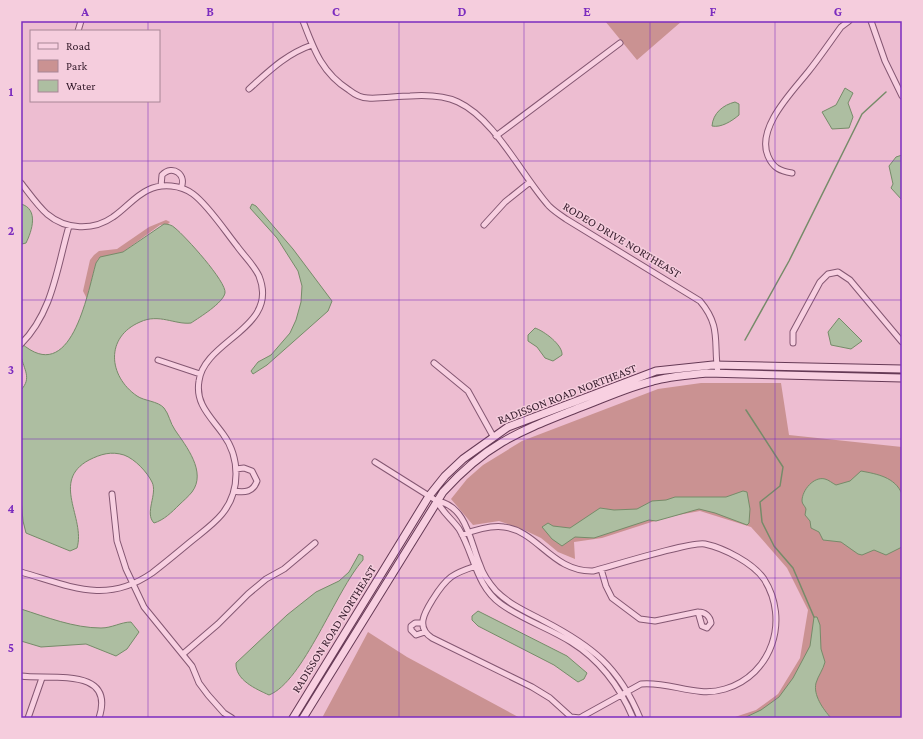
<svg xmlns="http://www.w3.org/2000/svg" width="923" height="739" viewBox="0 0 923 739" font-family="'Crimson Pro',serif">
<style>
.green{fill:#ca9292}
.water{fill:#adbea1;stroke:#768b69}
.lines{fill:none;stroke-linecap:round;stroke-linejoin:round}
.stream{stroke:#768b69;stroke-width:1.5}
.street-casing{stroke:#845772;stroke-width:7}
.secondary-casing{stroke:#663a56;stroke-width:9}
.street{stroke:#f8d0e1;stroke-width:5}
.secondary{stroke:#f8d0e1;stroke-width:7}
.grid{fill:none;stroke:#7b2cbf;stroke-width:1;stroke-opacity:0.55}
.labels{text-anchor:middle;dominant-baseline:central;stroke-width:3;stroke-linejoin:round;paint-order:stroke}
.street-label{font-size:12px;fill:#341b2b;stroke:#f5cddd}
.neatline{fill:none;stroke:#7b2cbf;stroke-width:1.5}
.grid-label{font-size:13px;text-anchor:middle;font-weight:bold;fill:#7b2cbf}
</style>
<rect width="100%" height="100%" fill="#edbdd1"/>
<path class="green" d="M605,21H682L637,60Z
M166,220L170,222L168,224L160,225L123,252L98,259L87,299L83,291L90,260L94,255L99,251L117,249L149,227Z
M701,383H781L789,435L902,447V718H732L756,710L778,694L800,658L808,610L787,568L760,537L751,527L700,511L667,517L602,538L574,542L575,559L558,552L541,538L522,529L499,521L473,525L451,499L467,479L483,465L522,441L658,389Z
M368,632L407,657L520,718H322Z"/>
<path class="water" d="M845,88L853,93L848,103L853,117L849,128L832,129L822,112L836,105Z
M735,102L739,104V115C732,121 721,128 712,126C713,113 723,105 735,102Z
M902,155V200L891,188L893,184L889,166L896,157Z
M21,204C39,209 32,231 26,243L22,244Z
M252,204L256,206L293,249L332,301L328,311L267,365L253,374L251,371L258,362L271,355L290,333L296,320L301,302L302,286L298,271L277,238L250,208Z
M164,224C168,224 172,225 175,228C185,236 227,282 225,293C223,303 200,317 191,323C175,325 159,313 140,322C105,337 108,376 137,396C144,401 158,401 164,408C169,414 170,423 175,430C186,446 207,472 192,492C188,497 183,501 179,505C172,512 164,520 154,523C144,513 158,494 152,482C147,472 135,459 124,455C111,451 101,454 89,460C50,481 86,518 77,548L70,551L26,533L23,521L21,499V390C32,378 24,370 21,356C20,352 21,347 21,343C71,387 87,295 96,263L100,257L123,252Z
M839,318L862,341L851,349L831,345L828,332Z
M535,328C544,331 563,345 562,355L553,361L545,358L537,347L528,341V335Z
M861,471C877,474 895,477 902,494V547L886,555L874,550L862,555L858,554L841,542L823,540L819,532L811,528L810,521L805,515C805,513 806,511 806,509C805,506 802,504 802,501C802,490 814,476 825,479C829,480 832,483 836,485L850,481Z
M743,491L747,492L750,509L749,523L747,525L715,513L699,509L656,521L649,520L594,538L575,537L562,546L552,539L542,527L548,523L553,526L570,528L600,508L614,510L637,509L652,501L666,500L675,497H726Z
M359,554L363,556V560C336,590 303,682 269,695C256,689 235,680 236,663L287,615L316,592L339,581L349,572Z
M21,609C46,617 74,628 101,628C112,628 121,622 131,622L139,632L127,649L116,656L86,644L41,647L21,641Z
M478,611L567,656L587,673L584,679L578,682L554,665L478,626L472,620V616Z
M814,617H817L820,625L821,649L825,662C823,670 818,676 816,683C813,695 823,709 831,718H744L761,710L779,697L793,678L810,646Z"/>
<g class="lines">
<path class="stream" d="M745,340L789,261L862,114L886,92
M746,410L783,467L780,486L760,502L762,522L774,546L793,568L814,617"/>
<defs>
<path id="street" d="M303,21C314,50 322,73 349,90C354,94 361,98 368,98C379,99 398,96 410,96C426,95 443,95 458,102C495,119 522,176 549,206C554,211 560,215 566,219L700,301C722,327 713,343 718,373
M871,21L885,61L902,96
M78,31L81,21
M249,89C269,71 286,54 312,45
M496,136L620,43
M792,173C780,171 773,168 768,156C756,128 792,92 808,72C820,57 830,42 841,27L849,21
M21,183C29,193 37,205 47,214C66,230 93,231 113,217C125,209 135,196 148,190C162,183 181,185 193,194C208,205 225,231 237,246C244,256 254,265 259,276C280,328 204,340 199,381C195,404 211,417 223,434C240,457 241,491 222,514C213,525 201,533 189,543C177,553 165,563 152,573C106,605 70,586 21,572
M161,186L162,175C173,164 187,175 181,188
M484,225L505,202L530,182
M793,343V332L820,282L828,274L838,272L850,280L902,342
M21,344C53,312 57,267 69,226
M158,360L200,374
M434,363L468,391L493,436
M375,462L437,501C467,506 470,542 480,565C483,575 489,583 496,591C510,605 527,612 544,621C592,646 619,667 640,718
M234,491C245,493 253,492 257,481L252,471L244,468L236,469
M112,494L117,541L126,569L144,607L192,666L199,683L208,695L224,713L232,718
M437,501C442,512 452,519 459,529C474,554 476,586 501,604C523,620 549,628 571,642C600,660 620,687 633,718
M462,535C475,530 490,525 504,527C538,531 552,572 593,571C612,566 692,541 705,544C724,548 753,563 764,579C790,620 772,675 725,689C696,698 670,681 641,684L585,715L580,718L571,717L550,698L532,687L432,638C415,627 425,612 433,599C438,591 443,583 451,577C459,571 470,568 479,565
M601,569L606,586L612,598L640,619L655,621L698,612
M698,612C705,612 710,616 711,623L707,628L702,626Z
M422,623H415L411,626V630L416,635L425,632
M183,654L218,624L248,594L266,579L284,569L315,543
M21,676C50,680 116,666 99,718
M28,718L42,678"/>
<path id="secondary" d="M293,718L429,496L445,476L463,459L508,427L656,371L713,365L902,369
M303,718L443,492C488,442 521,431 581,407C605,398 628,387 653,381C670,376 689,375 707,373L902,378"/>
</defs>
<use href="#street" class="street-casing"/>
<use href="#secondary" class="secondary-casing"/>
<use href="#street" class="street"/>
<use href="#secondary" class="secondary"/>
</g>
<path class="grid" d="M148,21V31M273,21V718M399,21V718M524,21V718M650,21V718M775,21V718M148,101V718M21,161H902M21,300H902M21,439H902M21,578H902"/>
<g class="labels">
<g class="street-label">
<text transform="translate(622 240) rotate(31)">RODEO DRIVE NORTHEAST</text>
<text transform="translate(567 394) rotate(-21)">RADISSON ROAD NORTHEAST</text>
<text transform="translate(334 629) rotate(-58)">RADISSON ROAD NORTHEAST</text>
</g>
</g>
<rect width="923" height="739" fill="none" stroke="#f5cddd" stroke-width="44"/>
<rect x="30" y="30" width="130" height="72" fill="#f5cddd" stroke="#a88696"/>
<rect x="38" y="43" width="20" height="6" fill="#f8d0e1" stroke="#a88696"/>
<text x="66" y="50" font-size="12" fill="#341b2b">Road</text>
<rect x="38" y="60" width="20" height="12" fill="#ca9292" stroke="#a88696"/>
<text x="66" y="70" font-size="12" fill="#341b2b">Park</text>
<rect x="38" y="80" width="20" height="12" fill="#adbea1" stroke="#a88696"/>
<text x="66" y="90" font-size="12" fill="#341b2b">Water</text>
<rect x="22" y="22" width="879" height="695" class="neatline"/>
<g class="grid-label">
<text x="85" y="16">A</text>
<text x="210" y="16">B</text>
<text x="336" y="16">C</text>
<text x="462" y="16">D</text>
<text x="587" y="16">E</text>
<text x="713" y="16">F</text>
<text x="838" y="16">G</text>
<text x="11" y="96">1</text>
<text x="11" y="235">2</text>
<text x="11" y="374">3</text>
<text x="11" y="513">4</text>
<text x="11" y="652">5</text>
</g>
</svg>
